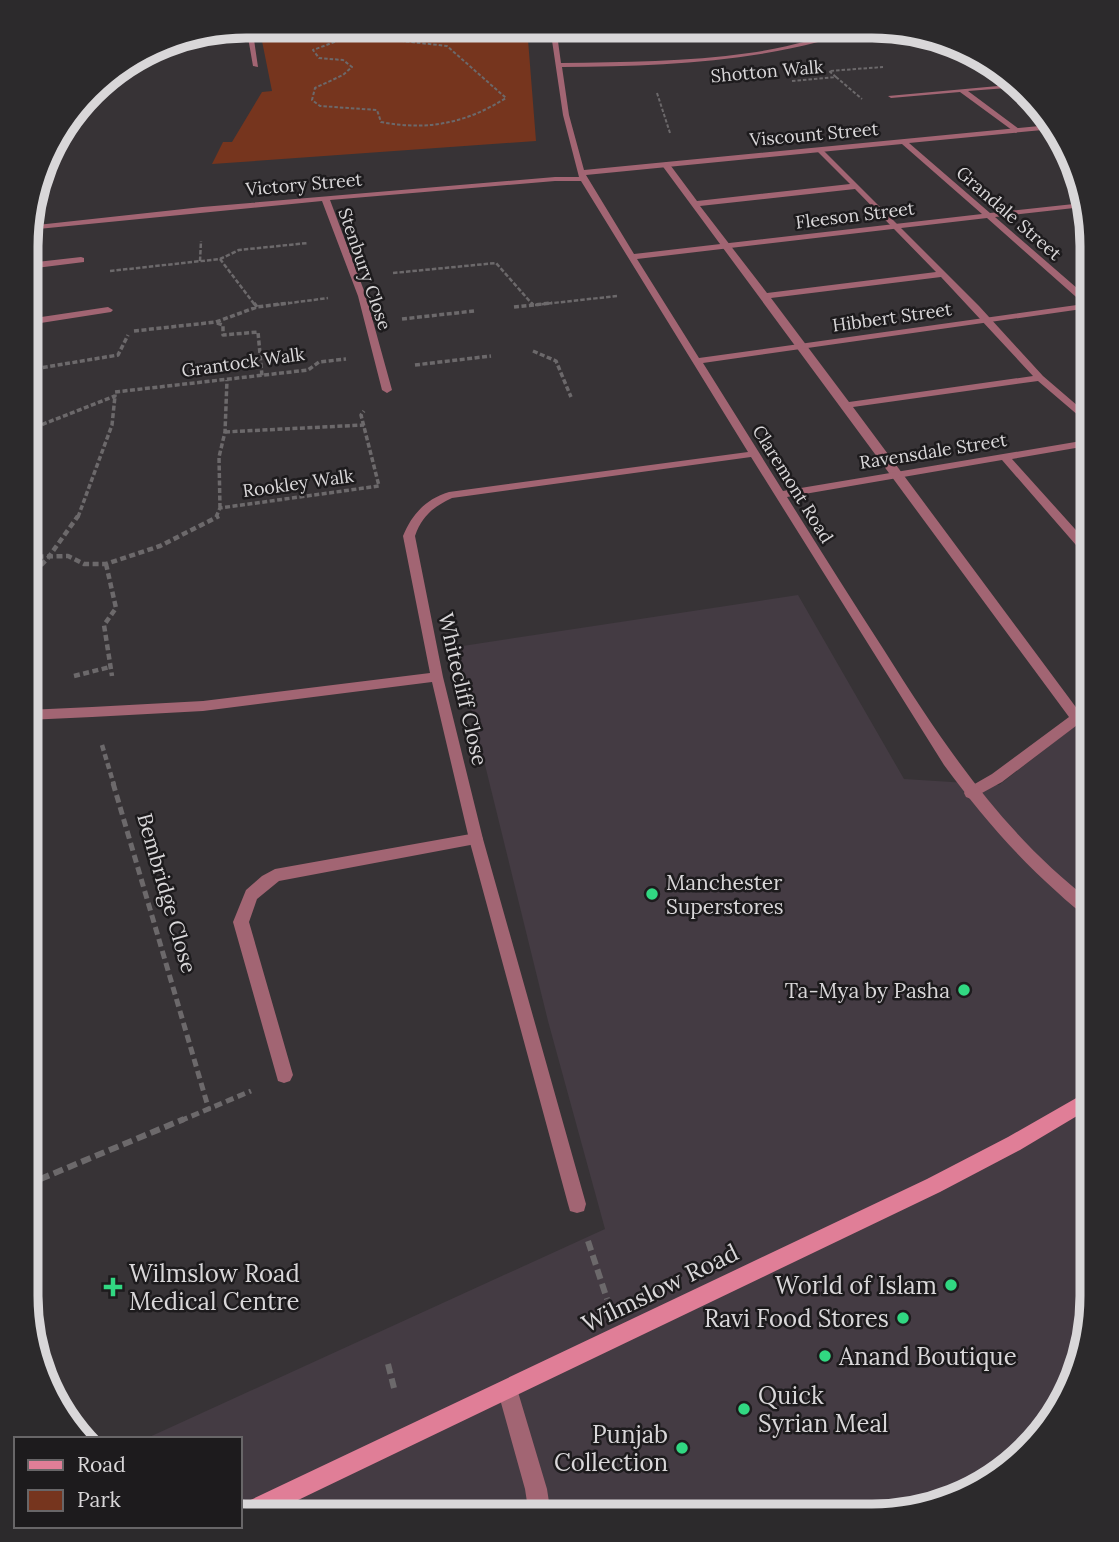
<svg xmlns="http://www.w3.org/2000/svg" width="1119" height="1542" viewBox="0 0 1119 1542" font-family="Lora,serif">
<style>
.built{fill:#443b43}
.green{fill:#76351e}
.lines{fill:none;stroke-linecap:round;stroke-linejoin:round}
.path-far5{stroke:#6c696b;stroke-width:2;stroke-dasharray:3.5 2;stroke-linecap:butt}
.path-far4{stroke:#6c696b;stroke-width:2.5;stroke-dasharray:4.5 2;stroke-linecap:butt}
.path-far3{stroke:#6c696b;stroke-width:3.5;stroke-dasharray:5 2.5;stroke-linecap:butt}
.path-far2{stroke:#6c696b;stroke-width:4.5;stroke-dasharray:6 3.5;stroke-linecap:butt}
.path-far1{stroke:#6c696b;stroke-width:5;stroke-dasharray:8 4.5;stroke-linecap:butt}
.path{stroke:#6c696b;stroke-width:6;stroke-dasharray:10 5;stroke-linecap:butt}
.service{fill:#a26573;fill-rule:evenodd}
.minor{fill:#a26573;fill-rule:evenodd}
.secondary{fill:#e07e97;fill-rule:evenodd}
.poi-dot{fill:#31d882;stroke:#1d1b1d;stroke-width:2.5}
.labels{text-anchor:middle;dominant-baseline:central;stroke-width:5;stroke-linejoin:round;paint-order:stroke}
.far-street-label{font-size:18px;fill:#d9d7d9;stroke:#1d1b1d}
.street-label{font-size:21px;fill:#d9d7d9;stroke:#1d1b1d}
.poi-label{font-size:21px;fill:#d9d7d9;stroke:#1d1b1d;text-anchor:start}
.near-poi-label{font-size:24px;fill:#d9d7d9;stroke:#1d1b1d;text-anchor:start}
.near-street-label{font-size:24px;fill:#d9d7d9;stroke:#1d1b1d}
.rim{fill:none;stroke:#d9d7d9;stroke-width:9}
</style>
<rect width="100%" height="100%" fill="#373336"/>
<path class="built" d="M798,595L904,779L999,785L1093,712L1092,1310L1055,1418L969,1493L872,1516L240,1514V1439H145L605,1229L548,1021L456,647Z"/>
<path class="green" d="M259,26L527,27L536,141L212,164L223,142H232L262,92L272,91Z"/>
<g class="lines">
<path class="path-far5" d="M340,40H393L447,46L506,98C466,123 428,131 381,122L377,110L320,106L312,100L315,88L343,75L352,67L343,60L319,58L313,50Z
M340,40L333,30L371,27
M836,77L862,99
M792,81L836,77L829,71L883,67
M657,93L670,133"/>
<path class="path-far4" d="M220,259L255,305
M200,261L201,241
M110,271L220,259L239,250L308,243
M393,273L496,263L533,305
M275,305L328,298
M535,305L617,296"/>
<path class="path-far3" d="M254,303L257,307
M531,303L533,305
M514,307L552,303
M402,319L474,311
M217,323L223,325V335L258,332L262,376
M134,331L216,322L257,307L289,303
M533,351L556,361L571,397
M415,365L491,356
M28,370L118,355L128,335
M28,430L115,396V392L308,370L319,362L346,359
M225,432L364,425
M220,508L219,457L225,432L227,380
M78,517L112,425L115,396
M216,517L220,508L379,486L361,415L364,411"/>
<path class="path-far2" d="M28,557L68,556L84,564H106L160,546L219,516
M106,564L116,608L104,625L112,676
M28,579L48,558L78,516
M74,676L110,667
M102,745L114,785"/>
<path class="path-far1" d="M113,783L209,1110
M180,1121L251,1091"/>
<path class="path" d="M26,1185L184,1119
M588,1241L607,1299
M388,1364L394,1388"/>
<path class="service" d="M246,26H252L258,67L253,66Z
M1009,85L1007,88L968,91L1019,129L1016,133L960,92L891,98L888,96Z
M821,148L979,306L1043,376L1093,419V428L1038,381L853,407L1078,710L1093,701V713L1002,782L971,799L966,797L964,793L966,789L992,774L1069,717L661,164L668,162L697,201L850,184L818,152V148ZM855,189L936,272L767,293L700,206ZM941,277L1033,376L849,402L771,298Z
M81,257L84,258V262L28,269V263Z
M92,707L99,712L92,717L27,720V710Z
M476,833L481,835L483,839L481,843L279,881L257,899L249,922L293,1075L290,1081L284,1083L278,1081L233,922L246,890L262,876L275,869Z"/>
<path class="minor" d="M550,27H556L561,63C624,62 687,62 749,53C786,48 822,37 858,28H869C854,35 834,38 818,42C733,64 648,66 562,67L569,115L584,170L1050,125L1053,129L909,143L990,213L1083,203V207L995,217L1093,302V310L1089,308L703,363L783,491L1093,439V445L1012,459L1093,549V561L1089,560L1002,460L787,497C819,548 851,599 884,650C944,745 1002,833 1092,902V918C1079,913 1067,901 1057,892C1014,854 978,811 944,765L751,457L452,498C433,507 422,516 415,536L443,677L483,839L586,1204L584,1211L577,1213L570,1211L568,1204L469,839L432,682L203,711L92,717L85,712L92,707L203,701L430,673L403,536C412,514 426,499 449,492L748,452L581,181H555L330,200L366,296L392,390L387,393L382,390L358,296L322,201L28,230V226L202,207L555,177H579L563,115ZM902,144L982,214L634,254L586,175ZM987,218L1084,304L699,358L637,259Z
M108,307L113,310L111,312L28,325V319Z
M508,1382L515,1385L518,1392L547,1489L551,1515H529L525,1489L498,1392L501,1385Z"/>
<path class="secondary" d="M1092,1089V1107L1020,1150L940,1192L269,1514H240V1505L927,1179L1008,1137Z"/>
</g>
<g class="poi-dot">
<circle cx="652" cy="894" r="7"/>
<circle cx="964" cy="990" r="7"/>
<circle cx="951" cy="1285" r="7"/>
<path d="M109.5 1276.5h7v7h7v7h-7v7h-7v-7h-7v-7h7z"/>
<circle cx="903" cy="1318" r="7"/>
<circle cx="825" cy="1356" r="7"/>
<circle cx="744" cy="1409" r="7"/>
<circle cx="682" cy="1448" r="7"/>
</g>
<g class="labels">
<g class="far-street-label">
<text transform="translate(767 71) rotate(-5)">Shotton Walk</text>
<text transform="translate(814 134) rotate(-5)">Viscount Street</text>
<text transform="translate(304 184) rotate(-5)">Victory Street</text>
<text transform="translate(1009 213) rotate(41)">Grandale Street</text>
<text transform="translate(855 215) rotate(-7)">Fleeson Street</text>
<text transform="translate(365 269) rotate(71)">Stenbury Close</text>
<text transform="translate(892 317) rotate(-8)">Hibbert Street</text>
<text transform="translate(243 362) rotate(-8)">Grantock Walk</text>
<text transform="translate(933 451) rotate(-9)">Ravensdale Street</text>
<text transform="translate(298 483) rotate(-8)">Rookley Walk</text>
<text transform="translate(793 484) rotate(58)">Claremont Road</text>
</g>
<g class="street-label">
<text transform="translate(463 689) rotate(77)">Whitecliff Close</text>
<text transform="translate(167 893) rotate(74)">Bembridge Close</text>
</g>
<g class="poi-label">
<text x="666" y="882">Manchester<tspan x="666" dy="24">Superstores</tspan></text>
<text x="950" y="990" text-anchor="end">Ta-Mya by Pasha</text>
</g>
<g class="near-poi-label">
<text x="129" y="1273">Wilmslow Road<tspan x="129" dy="28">Medical Centre</tspan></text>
<text x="937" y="1285" text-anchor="end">World of Islam</text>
<text x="889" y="1318" text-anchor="end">Ravi Food Stores</text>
<text x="839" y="1356">Anand Boutique</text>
<text x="758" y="1395">Quick<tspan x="758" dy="28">Syrian Meal</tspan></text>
<text x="668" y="1434" text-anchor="end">Punjab<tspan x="668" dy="28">Collection</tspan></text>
</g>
<g class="near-street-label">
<text transform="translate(660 1288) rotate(-26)">Wilmslow Road</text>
</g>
</g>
<path d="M0 0H1119V1542H0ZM246 38H872A208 208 0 0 1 1080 246V1296A208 208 0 0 1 872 1504H246A208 208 0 0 1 38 1296V246A208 208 0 0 1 246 38Z" fill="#2c2a2c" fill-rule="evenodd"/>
<path class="rim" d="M246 38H872A208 208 0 0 1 1080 246V1296A208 208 0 0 1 872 1504H246A208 208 0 0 1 38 1296V246A208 208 0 0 1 246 38Z"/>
<rect x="14" y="1437" width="228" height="91" fill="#1d1b1d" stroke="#686668" stroke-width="2"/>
<rect x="28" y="1460" width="35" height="10" fill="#e07e97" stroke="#686668" stroke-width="2"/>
<text x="77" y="1472" font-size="21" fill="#d9d7d9">Road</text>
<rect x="28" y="1490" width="35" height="21" fill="#76351e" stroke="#686668" stroke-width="2"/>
<text x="77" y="1507" font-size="21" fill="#d9d7d9">Park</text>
</svg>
